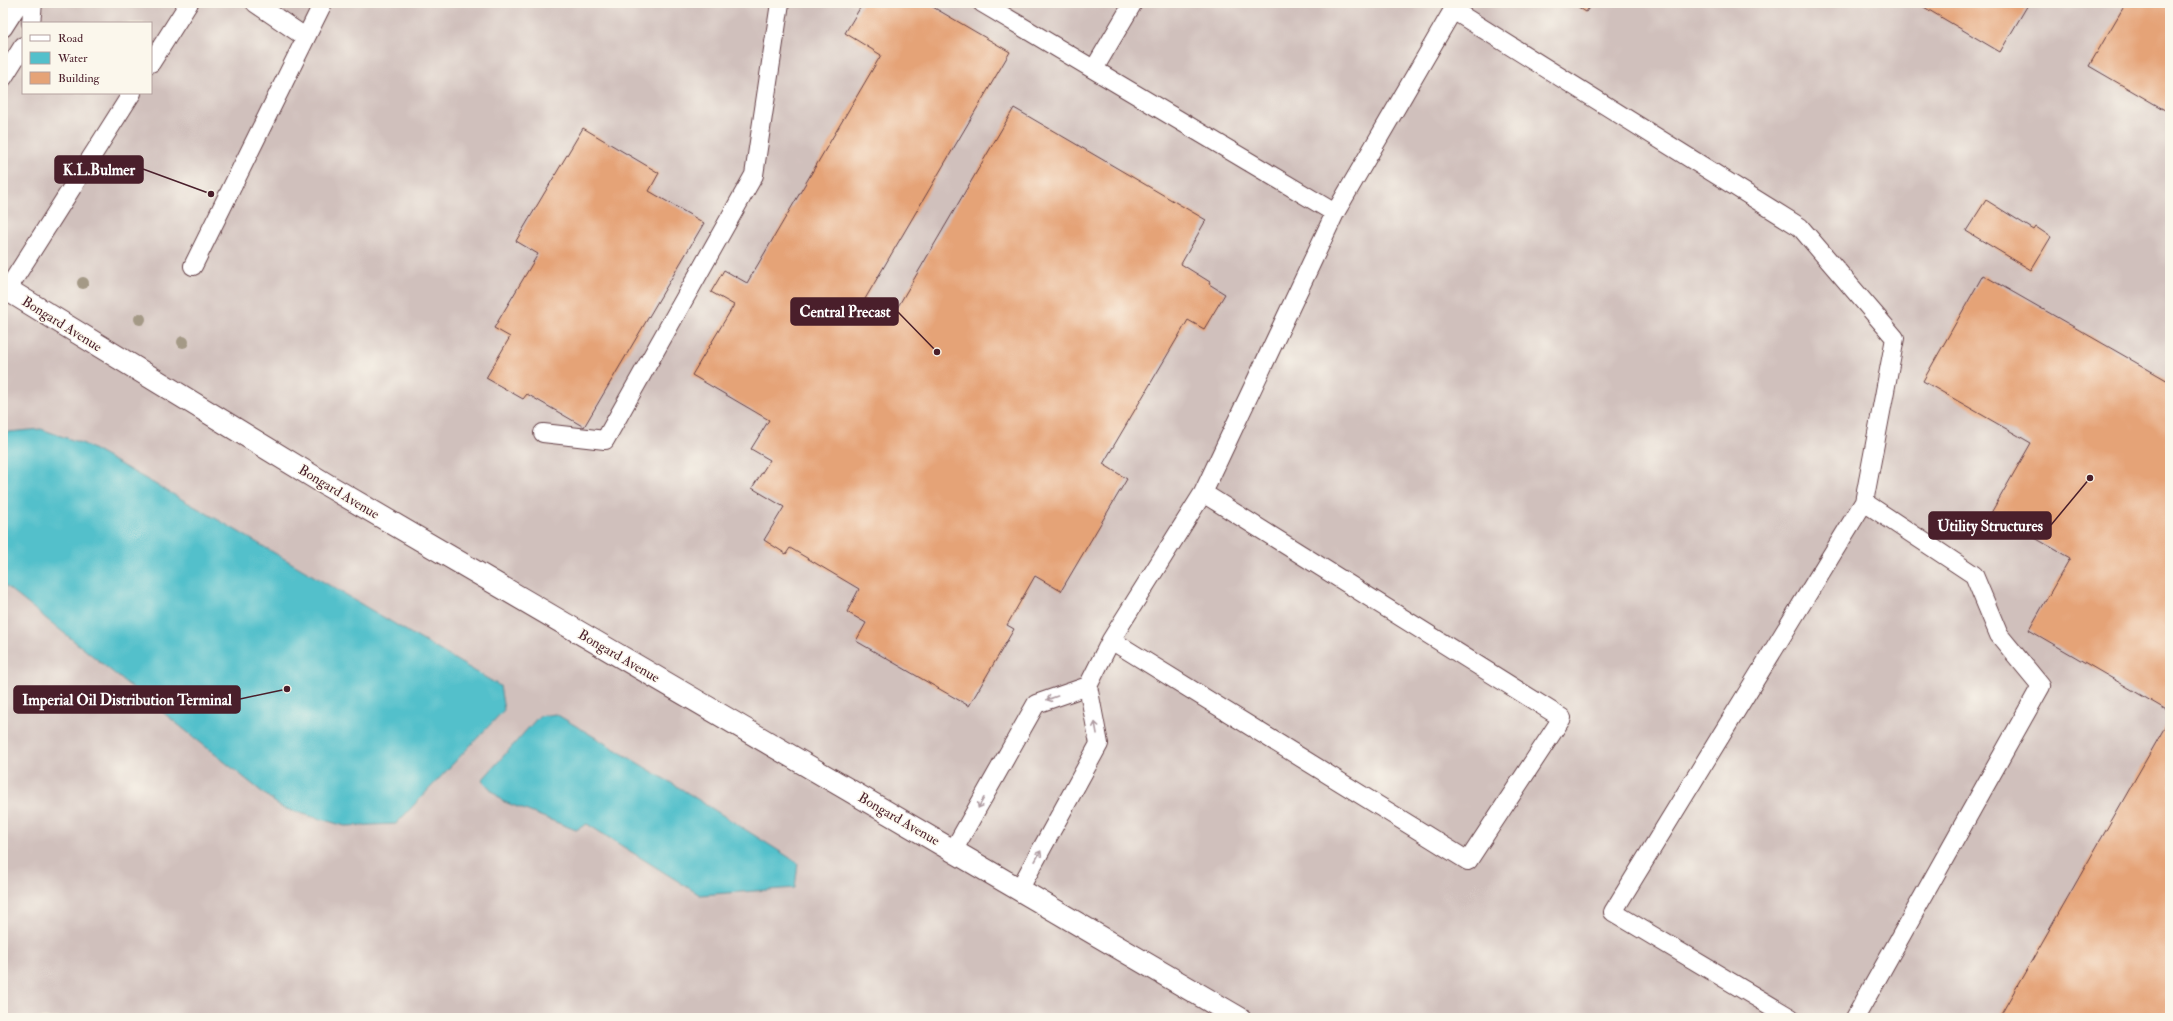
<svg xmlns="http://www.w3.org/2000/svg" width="2173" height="1021" viewBox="0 0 2173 1021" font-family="'IM FELL Double Pica',serif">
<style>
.industrial{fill:#d0c0bc;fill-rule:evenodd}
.water{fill:#53c0cb;stroke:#4e707b}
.building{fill:#e5a377}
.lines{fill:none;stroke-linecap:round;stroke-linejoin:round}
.lane-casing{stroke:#633e44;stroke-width:20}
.street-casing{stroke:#633e44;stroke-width:24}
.lane{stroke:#fff;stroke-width:18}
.street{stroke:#fff;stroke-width:22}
.tree{fill:#a49986}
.oneway{stroke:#ae9aa0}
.labels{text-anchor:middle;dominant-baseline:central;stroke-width:3;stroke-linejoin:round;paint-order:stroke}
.street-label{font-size:14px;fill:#4a1f2b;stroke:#fbf7ec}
.leader{fill:none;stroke:#4a1f2b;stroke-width:1.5}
.callout-dot{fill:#4a1f2b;stroke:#fbf7ec;stroke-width:1.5}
.callout{fill:#4a1f2b;stroke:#4a1f2b;stroke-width:1.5}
.callout-label{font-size:15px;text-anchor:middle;font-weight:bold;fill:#fff}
</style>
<rect width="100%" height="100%" fill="#fbf7ec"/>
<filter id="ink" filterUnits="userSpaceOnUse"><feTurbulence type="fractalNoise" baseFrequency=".025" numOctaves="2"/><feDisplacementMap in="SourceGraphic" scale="8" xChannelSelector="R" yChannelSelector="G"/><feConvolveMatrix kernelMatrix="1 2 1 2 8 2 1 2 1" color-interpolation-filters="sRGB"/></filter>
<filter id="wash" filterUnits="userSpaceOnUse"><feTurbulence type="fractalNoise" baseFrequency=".012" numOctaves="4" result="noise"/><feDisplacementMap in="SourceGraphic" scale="16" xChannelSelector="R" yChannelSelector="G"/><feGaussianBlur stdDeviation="0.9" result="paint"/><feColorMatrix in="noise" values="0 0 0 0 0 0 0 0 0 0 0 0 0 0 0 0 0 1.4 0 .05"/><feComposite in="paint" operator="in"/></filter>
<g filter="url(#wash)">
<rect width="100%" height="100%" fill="#f3ebd4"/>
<path class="industrial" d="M3,3H2170V1018H3ZM23,23H151V93H23Z"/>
<path class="water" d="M41,429L84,444L222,522L500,686L504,710L396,824L345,826L282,808L3,584V437L8,432Z
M556,714L683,790L798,863L795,888L700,895L587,824L576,830L502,801L482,780L539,716Z"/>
<g id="blocks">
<path class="building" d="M863,3H926L1010,52L865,299L893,315L1014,108L1206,220L1181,264L1210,282L1209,284L1225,294L1204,329L1188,320L1103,464L1127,479L1061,591L1035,576L1007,625L1014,629L969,706L856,641L866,623L847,612L859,589L790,548L786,554L764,540L784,507L752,488L770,460L751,449L769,420L692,375L734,305L711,292L724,270L747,283L881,55L845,33Z
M1572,3H1592L1586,12Z
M1917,3H2029L2000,52Z
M2126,3H2170V113L2089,66Z
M583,128L659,173L649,191L704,223L584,427L527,394L523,399L486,378L510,337L494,328L538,254L516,241Z
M1986,200L2034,230L2036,227L2051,237L2031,270L1966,231Z
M1983,275L2170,382V712L2029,630L2070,558L1991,513L2031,443L1923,381Z
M2170,718V1018H1999Z
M570,1016H581L590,1018H560Z"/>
</g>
</g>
<g filter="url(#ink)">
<use href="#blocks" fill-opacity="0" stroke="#633e44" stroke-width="1"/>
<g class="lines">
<defs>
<path id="lane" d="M255,3L305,37
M982,3L1335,213
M31,23L33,3
M3,28L19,3
M151,63L189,3
M1094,69L1133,3
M3,78L23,46
M193,266L323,3
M7,290L132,93
M543,433L605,440L754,175L780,3
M1111,640L1468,861L1562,718L1203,493
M953,851L1036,704L1088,686
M1019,890L1099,744L1088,686L1111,640L1203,493L1335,213L1453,10L1800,227L1895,338L1864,502
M1791,1018L1613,912L1864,502L1974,575L1999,635L2041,686L1855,1018"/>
<path id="street" d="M3,287L327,485L1239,1018"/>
</defs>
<use href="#lane" class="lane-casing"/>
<use href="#street" class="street-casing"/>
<use href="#lane" class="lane"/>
<use href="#street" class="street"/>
</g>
<g class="tree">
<circle cx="83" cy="283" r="6"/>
<circle cx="140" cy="319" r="6"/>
<circle cx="183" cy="342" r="6"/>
</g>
<defs><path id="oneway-shaft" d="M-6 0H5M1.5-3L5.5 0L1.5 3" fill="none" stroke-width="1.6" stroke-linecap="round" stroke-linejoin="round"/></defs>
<g class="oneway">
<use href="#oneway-shaft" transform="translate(1052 698) rotate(161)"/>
<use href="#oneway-shaft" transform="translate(1096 728) rotate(-100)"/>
<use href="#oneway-shaft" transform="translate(981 803) rotate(119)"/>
<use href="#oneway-shaft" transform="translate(1038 856) rotate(-61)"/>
</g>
</g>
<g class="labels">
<g class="street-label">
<text transform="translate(62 324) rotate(32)">Bongard Avenue</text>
<text transform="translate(339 492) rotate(31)">Bongard Avenue</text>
<text transform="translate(619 656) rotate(30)">Bongard Avenue</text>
<text transform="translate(899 819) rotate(30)">Bongard Avenue</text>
</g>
</g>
<path class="leader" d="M211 194L143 169M937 352L898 312M2090 478L2051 525M287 689L240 699"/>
<g class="callout-dot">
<circle cx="211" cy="194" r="4"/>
<circle cx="937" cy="352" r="4"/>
<circle cx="2090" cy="478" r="4"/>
<circle cx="287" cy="689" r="4"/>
</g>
<g class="callout">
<rect x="55" y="156" width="88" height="27" rx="4"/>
<rect x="791" y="298" width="107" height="27" rx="4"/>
<rect x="1929" y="512" width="122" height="27" rx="4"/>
<rect x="14" y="686" width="226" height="27" rx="4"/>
</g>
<g class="callout-label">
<text x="99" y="175">K.L.Bulmer</text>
<text x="845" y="317">Central Precast</text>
<text x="1990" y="531">Utility Structures</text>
<text x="127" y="705">Imperial Oil Distribution Terminal</text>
</g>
<rect width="2173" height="1021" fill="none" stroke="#fbf7ec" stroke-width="16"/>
<rect x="22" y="22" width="130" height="72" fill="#fbf7ec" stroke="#b4a19f"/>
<rect x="30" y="35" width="20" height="6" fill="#ffffff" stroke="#b4a19f"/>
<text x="58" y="42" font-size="12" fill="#4a1f2b">Road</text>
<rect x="30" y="52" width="20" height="12" fill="#53c0cb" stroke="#b4a19f"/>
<text x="58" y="62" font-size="12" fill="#4a1f2b">Water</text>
<rect x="30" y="72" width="20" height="12" fill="#e5a377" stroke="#b4a19f"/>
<text x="58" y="82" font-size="12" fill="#4a1f2b">Building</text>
</svg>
